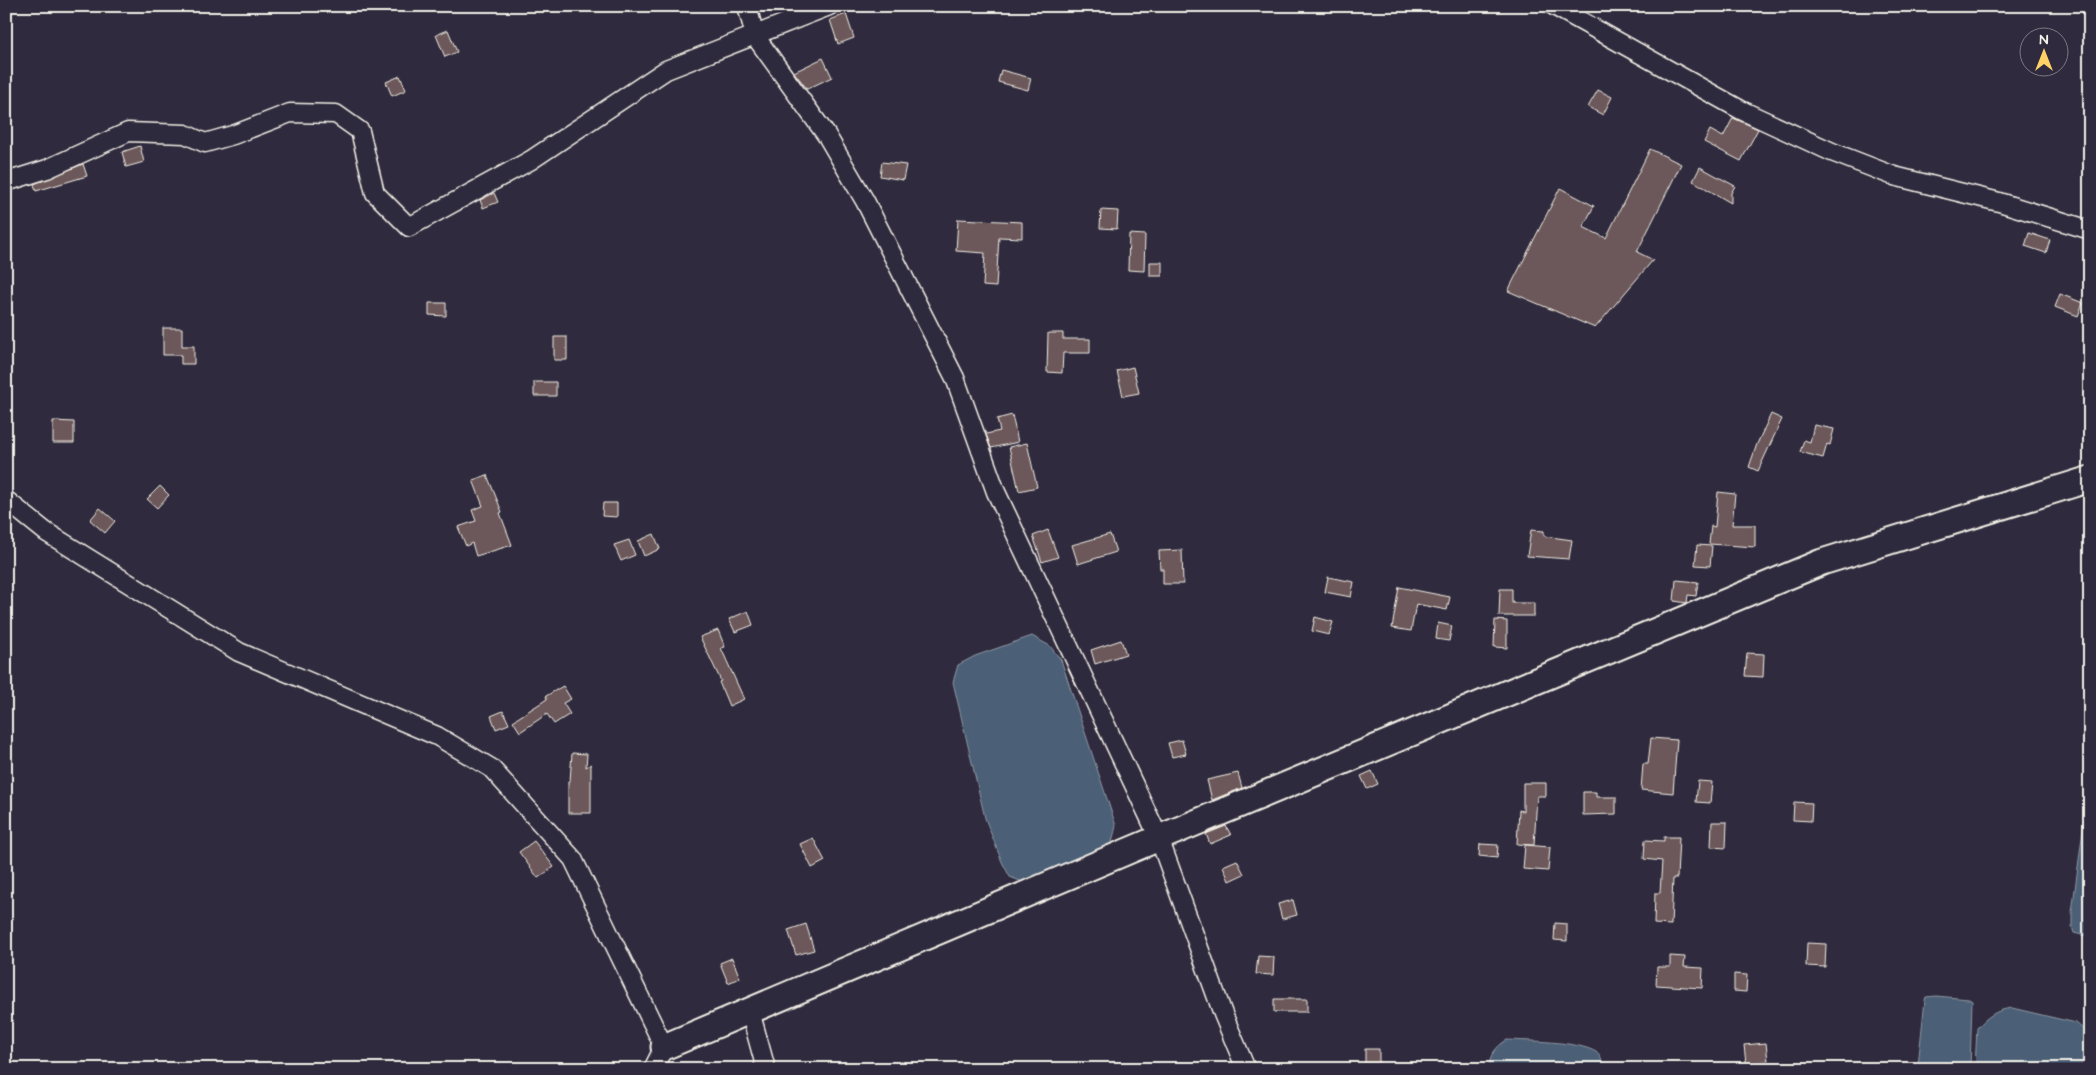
<svg xmlns="http://www.w3.org/2000/svg" width="2096" height="1075" viewBox="0 0 2096 1075" font-family="'Architects Daughter',sans-serif">
<style>
.water{fill:#4c5f77;stroke:#8f99a4}
.building{fill:#6c585a;stroke:#f4f1e8}
.lines{fill:none;stroke-linecap:round;stroke-linejoin:round}
.street-casing{stroke:#f4f1e8;stroke-width:21}
.secondary-casing{stroke:#f4f1e8;stroke-width:29}
.street{stroke:#2f2a3d;stroke-width:18}
.secondary{stroke:#2f2a3d;stroke-width:25}
</style>
<rect width="100%" height="100%" fill="#2f2a3d"/>
<filter id="ink" filterUnits="userSpaceOnUse"><feTurbulence type="fractalNoise" baseFrequency=".02" numOctaves="2"/><feDisplacementMap in="SourceGraphic" scale="10" xChannelSelector="R" yChannelSelector="G"/><feConvolveMatrix kernelMatrix="1 2 1 2 8 2 1 2 1" color-interpolation-filters="sRGB"/></filter>
<g filter="url(#ink)">
<path class="water" d="M1032,636L1050,646L1061,660L1116,826L1112,842L1100,853L1025,883L1010,877L1002,862L985,818L953,682L958,665L975,656Z
M2090,795V937L2074,933L2072,927V912L2087,799Z
M1936,996L1969,999L1972,1001L1970,1069H1920L1918,1065L1925,1000L1926,997Z
M2012,1008L2076,1023L2090,1035V1069H1975L1977,1028C1988,1016 1996,1010 2012,1008Z
M1507,1040C1528,1041 1578,1041 1596,1052C1601,1056 1603,1063 1605,1069H1489C1489,1056 1496,1046 1507,1040Z"/>
<path class="building" d="M846,14L854,38L838,44L830,20Z
M448,30L457,52L445,57L436,35Z
M823,58L832,77L807,89L794,72Z
M1001,70L1031,78L1028,90L998,82Z
M400,76L406,90L392,96L386,82Z
M1598,90L1612,97L1603,115L1588,107Z
M1733,118L1758,129L1741,161L1704,142L1710,130L1723,137Z
M140,146L144,162L126,167L122,152Z
M1650,149L1681,164L1637,252L1653,260L1595,328L1508,291L1560,188L1594,206L1583,227L1606,238Z
M882,162L906,165L903,180L880,176Z
M83,164L87,176L36,191L34,184Z
M1700,167L1735,186L1731,193V203L1693,181Z
M494,193L498,202L483,208L480,200Z
M1101,210L1118,211L1117,229L1100,228Z
M958,219L1022,222V238L999,237L996,287L983,286L985,253L956,251Z
M2029,233L2050,240L2046,253L2025,246Z
M1129,234L1145,235L1144,271L1128,270Z
M1150,262H1162V276H1150Z
M2060,294L2083,303L2078,316L2055,307Z
M429,303H446V316L429,315Z
M163,328H182V346H194V364H181V355H163Z
M1048,333H1063V339H1090V353H1063L1062,373L1047,372Z
M554,337H567V360H554Z
M1133,367L1139,393L1123,396L1117,371Z
M534,382H556V396H534Z
M1771,414L1782,419L1758,471L1749,467L1757,444Z
M1012,415L1018,442L991,448L986,434L1000,431L997,419Z
M53,421L74,422V443H53Z
M1814,425L1834,429L1830,445L1827,444L1823,458L1800,452L1804,440L1810,442Z
M1027,443L1037,487L1019,491L1009,447Z
M487,475L502,512L500,513L512,545L476,556L472,543L466,546L458,527L476,521L472,510L483,506L473,480Z
M160,486L169,495L157,508L147,499Z
M1718,492L1735,494L1732,525H1755V547L1709,544L1711,526L1715,527Z
M603,503H617V517L602,516Z
M100,508L115,521L105,533L90,520Z
M1048,530L1058,557L1042,562L1033,536Z
M1531,530L1544,531V536L1572,540L1569,559L1527,556Z
M654,534L660,549L644,556L638,541Z
M1110,534L1116,552L1078,564L1072,545Z
M629,540L635,555L621,561L614,545Z
M1697,545L1712,546L1710,566L1695,565Z
M1182,550L1183,584H1163V569H1160L1159,551Z
M1328,577L1354,582L1351,597L1325,592Z
M1676,580L1698,582L1696,596L1688,595L1687,603L1674,601Z
M1399,587L1450,597L1447,610L1416,604L1411,631L1392,628Z
M1500,589H1512V603H1534V616H1499Z
M748,611L753,625L735,632L729,619Z
M1315,617L1333,622L1329,635L1312,631Z
M1495,620L1507,621V648L1494,647Z
M1438,623L1452,626L1449,641L1436,639Z
M718,630L725,647L721,648L744,699L729,706L719,682L721,681L700,637Z
M1121,640L1126,654L1095,664L1091,650Z
M1747,653L1764,654L1763,677L1745,676Z
M563,686L571,699L563,703L570,714L554,724L547,714L520,732L513,721L547,699L546,696Z
M503,711L509,724L496,729L491,716Z
M1651,738L1677,740L1673,793L1641,790L1643,764H1648Z
M1182,740L1186,754L1172,757L1168,743Z
M572,753L587,754L586,767L591,764V813H568V781H570Z
M1372,771L1378,784L1367,789L1361,776Z
M1238,773L1242,788L1212,800L1207,780Z
M1698,781L1712,782L1710,803L1696,802Z
M1523,783H1546V796H1537L1534,845L1517,844L1519,810L1523,811Z
M1583,792H1596V797H1616V814L1583,815Z
M1794,802L1812,803L1811,821L1793,820Z
M1712,822H1727L1726,848L1711,847Z
M1226,826L1231,835L1210,844L1206,834Z
M1664,837H1679L1677,878H1673L1671,925L1654,924L1655,893H1660L1662,861L1644,859L1645,840L1664,841Z
M813,838L825,861L812,868L800,844Z
M534,841L554,867L538,878L519,852Z
M1480,844L1498,845L1497,858L1479,856Z
M1525,845L1550,847L1548,871L1523,869Z
M1237,860L1244,874L1229,881L1223,866Z
M1293,900L1297,915L1282,919L1278,904Z
M1555,923L1567,924V941L1554,940Z
M806,924L814,950L796,955L788,930Z
M1807,943L1826,944L1825,967L1806,966Z
M1258,956L1274,957L1273,975L1256,974Z
M1670,956L1685,957L1684,967L1703,968L1702,988L1656,985L1657,967H1670Z
M732,958L740,978L728,983L720,963Z
M1734,974L1747,975L1746,992L1734,991Z
M1274,999H1307V1012H1274Z
M1766,1043L1768,1061L1746,1063L1744,1045Z
M1365,1049H1379V1064H1365Z"/>
<g class="lines">
<defs>
<path id="street" d="M747,6L755,36L827,136L865,201L955,378L996,492L1159,838L1223,1014L1246,1069
M1554,6L1741,110L1832,152L1894,176L1999,202L2090,230
M6,182L47,169L128,132L185,134L205,143L233,135L290,113L336,114L360,131L375,193L409,227L531,160L666,70L829,6
M6,500L46,532L239,652L437,736L491,768L573,859L664,1047L653,1069
M750,1011L766,1069"/>
<path id="secondary" d="M664,1047L1159,838L1822,562L2090,479"/>
</defs>
<use href="#street" class="street-casing"/>
<use href="#secondary" class="secondary-casing"/>
<use href="#street" class="street"/>
<use href="#secondary" class="secondary"/>
</g>
</g>
<rect width="2096" height="1075" fill="none" stroke="#2f2a3d" stroke-width="25"/>
<rect x="12" y="12" width="2071" height="1050" fill="none" stroke="#f4f1e8" stroke-width="2" filter="url(#ink)"/>
<g transform="translate(2044 52)"><circle r="24" fill="#2f2a3d" stroke="#7e7a81"/>
<path d="M0-4L9 19L0 12L-9 19Z" fill="#ffd166"/>
<text y="-8" font-size="14" font-weight="bold" text-anchor="middle" fill="#f4f1e8">N</text>
</g>
</svg>
